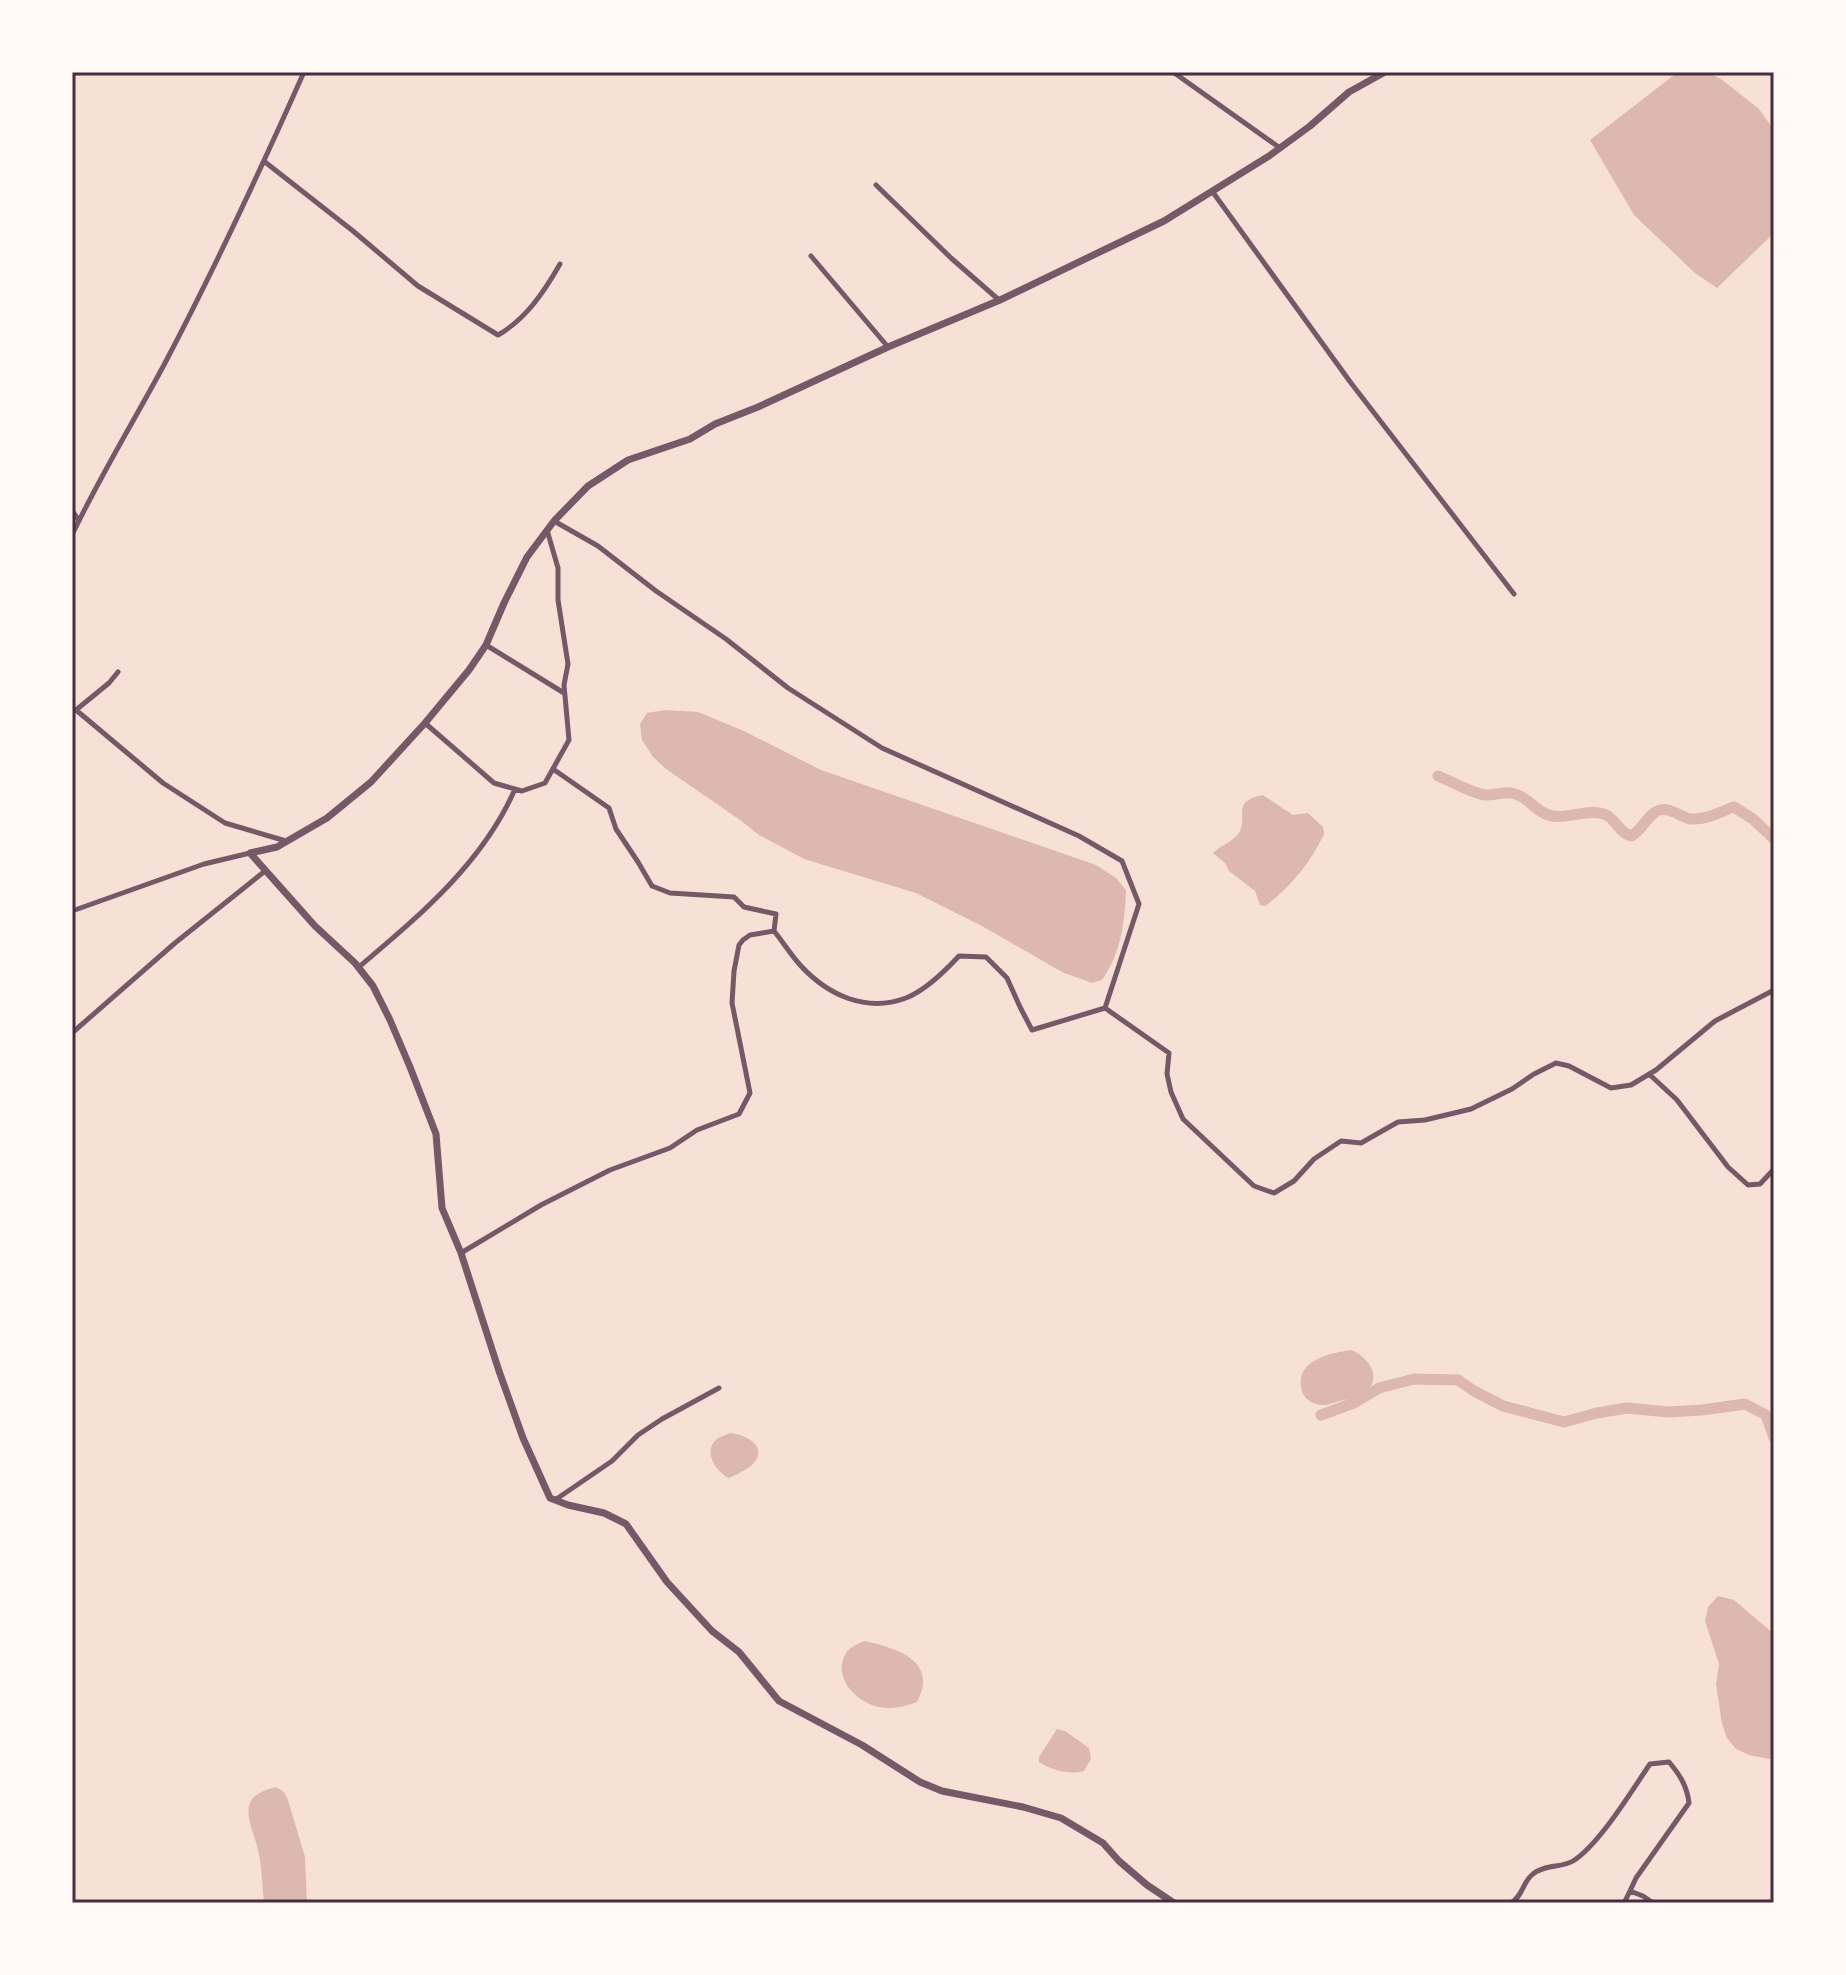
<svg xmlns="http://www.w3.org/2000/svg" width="1846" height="1975" viewBox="0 0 1846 1975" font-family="Arial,sans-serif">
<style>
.water{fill:#dcb8b0}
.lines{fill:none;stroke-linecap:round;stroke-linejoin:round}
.canal{stroke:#dcb8b0;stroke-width:11}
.minor{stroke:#755966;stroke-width:5}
.tertiary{stroke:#755966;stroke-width:7}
.neatline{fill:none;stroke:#4a2c40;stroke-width:3}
</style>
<rect width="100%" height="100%" fill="#f7e1d7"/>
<path class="water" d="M1678,72H1706L1721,79L1759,109L1774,130V233L1717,288L1695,273L1634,215L1590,140Z
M665,710L698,712L744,731L821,770L1096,865L1116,878L1126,890C1125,922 1121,953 1102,980L1092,983L1062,972L982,926L916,893L804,859L759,835L740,820L666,769L653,757L642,740L640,724L647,713Z
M1263,795L1293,815L1308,813L1323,827L1324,834C1311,862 1290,888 1265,906L1260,905L1255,891L1229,871L1225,863L1213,853C1221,845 1235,841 1240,831C1247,814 1232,801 1263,795Z
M1351,1350C1369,1357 1384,1379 1364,1393C1357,1398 1348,1399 1340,1401C1332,1403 1324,1407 1316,1404C1307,1401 1302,1396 1301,1386C1297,1360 1331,1353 1351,1350Z
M730,1433C746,1435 770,1446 752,1465C746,1470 736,1475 729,1478C716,1472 702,1451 717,1439C719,1437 726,1435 730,1433Z
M1718,1596L1734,1600L1774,1634V1760L1749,1755L1736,1749L1727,1738L1722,1724L1716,1684L1719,1664L1705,1621L1708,1607Z
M864,1641C896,1648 939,1660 917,1702C905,1706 892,1710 879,1707C858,1703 834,1680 844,1657C847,1648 856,1645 864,1641Z
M1057,1729L1065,1731L1089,1748L1091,1759L1084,1771C1070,1775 1051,1770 1039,1762V1757Z
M276,1787L284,1792L288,1800L305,1857L307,1903H264C262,1885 262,1864 257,1846C254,1833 242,1810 253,1798C258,1792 269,1789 276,1787Z"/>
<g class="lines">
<path class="canal" d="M1438,776C1453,782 1469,792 1485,795C1495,796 1505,790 1515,794C1530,798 1536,813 1552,816C1569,819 1592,807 1608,816C1617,822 1620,833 1631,836C1643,830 1648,813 1660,810C1671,807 1681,818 1691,819C1707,820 1719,812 1734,807L1753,819L1774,839
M1321,1415L1354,1403L1379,1388L1414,1379L1458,1380L1474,1391L1503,1406L1564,1422L1597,1413L1627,1408L1668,1412L1702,1410L1745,1404L1766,1415L1774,1438"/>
<path class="minor" d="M1173,72L1280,148
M265,162L353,231L418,286L498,335C526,319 544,292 560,264
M876,185L951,258L999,300
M1212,191L1351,383L1514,594
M811,256L888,347
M72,510L79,521
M554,521L598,546L656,591L726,639L788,688L882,748L1079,836L1122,861L1139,904L1105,1008L1169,1053L1167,1074L1171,1092L1183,1119L1254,1186L1274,1193L1294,1181L1314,1159L1341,1141L1361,1143L1398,1122L1425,1120L1471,1109L1512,1089L1534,1074L1556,1063L1569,1066L1611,1088L1631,1085L1656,1070L1715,1021L1774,990
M72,535C100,476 134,421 165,363C215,268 260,171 304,72
M486,645L564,693
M72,709L76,710L109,683L118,672
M76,710L163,783L225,823L286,841
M425,723L494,783L522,791L545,783L569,740L564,685L568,664L558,600V568L547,530
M553,769L609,808L616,829L638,862L652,886L670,893L734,897L744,907L776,914L774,931
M72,911L204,864L250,853
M359,967C419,916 483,863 515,789
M72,1033L175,943L265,871
M1649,1074L1677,1100L1728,1167L1748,1185L1760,1184L1774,1169
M461,1253L541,1205L610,1170L670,1148L697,1130L739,1114L750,1093L732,1003L734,971L739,945L743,940L750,935L774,931C783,942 791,955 801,966C828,995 866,1013 906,998C924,991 946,970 959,956L986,957L1007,978L1020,1007L1032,1030L1105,1008
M555,1500L612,1461L638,1435L662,1419L719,1388
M1511,1903C1523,1896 1523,1881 1533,1874C1545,1864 1562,1868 1573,1861C1599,1845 1632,1790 1650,1764L1669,1762C1680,1775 1687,1786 1689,1803L1636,1878L1630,1891
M1624,1903L1630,1891L1643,1896L1653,1903"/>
<path class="tertiary" d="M1174,1903L1147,1885L1119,1861L1103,1843L1061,1818L1023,1807L942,1791L920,1782L862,1745L779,1701L739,1652L712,1631L667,1582L626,1524L604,1513L568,1505L550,1498L523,1438L499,1371L461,1253L442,1208L436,1134L410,1067L390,1020L373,986L355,963L315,926L250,853L277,847L327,818L371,782L425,723L469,670L486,645L504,603L527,557L554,521L588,486L628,460L690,439L715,424L758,407L888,347L1000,300L1164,221L1269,156L1310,126L1349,92L1385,72"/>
</g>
<rect width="1846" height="1975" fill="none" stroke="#fffaf5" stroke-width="148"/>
<rect x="74" y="74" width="1698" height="1827" class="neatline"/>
</svg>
